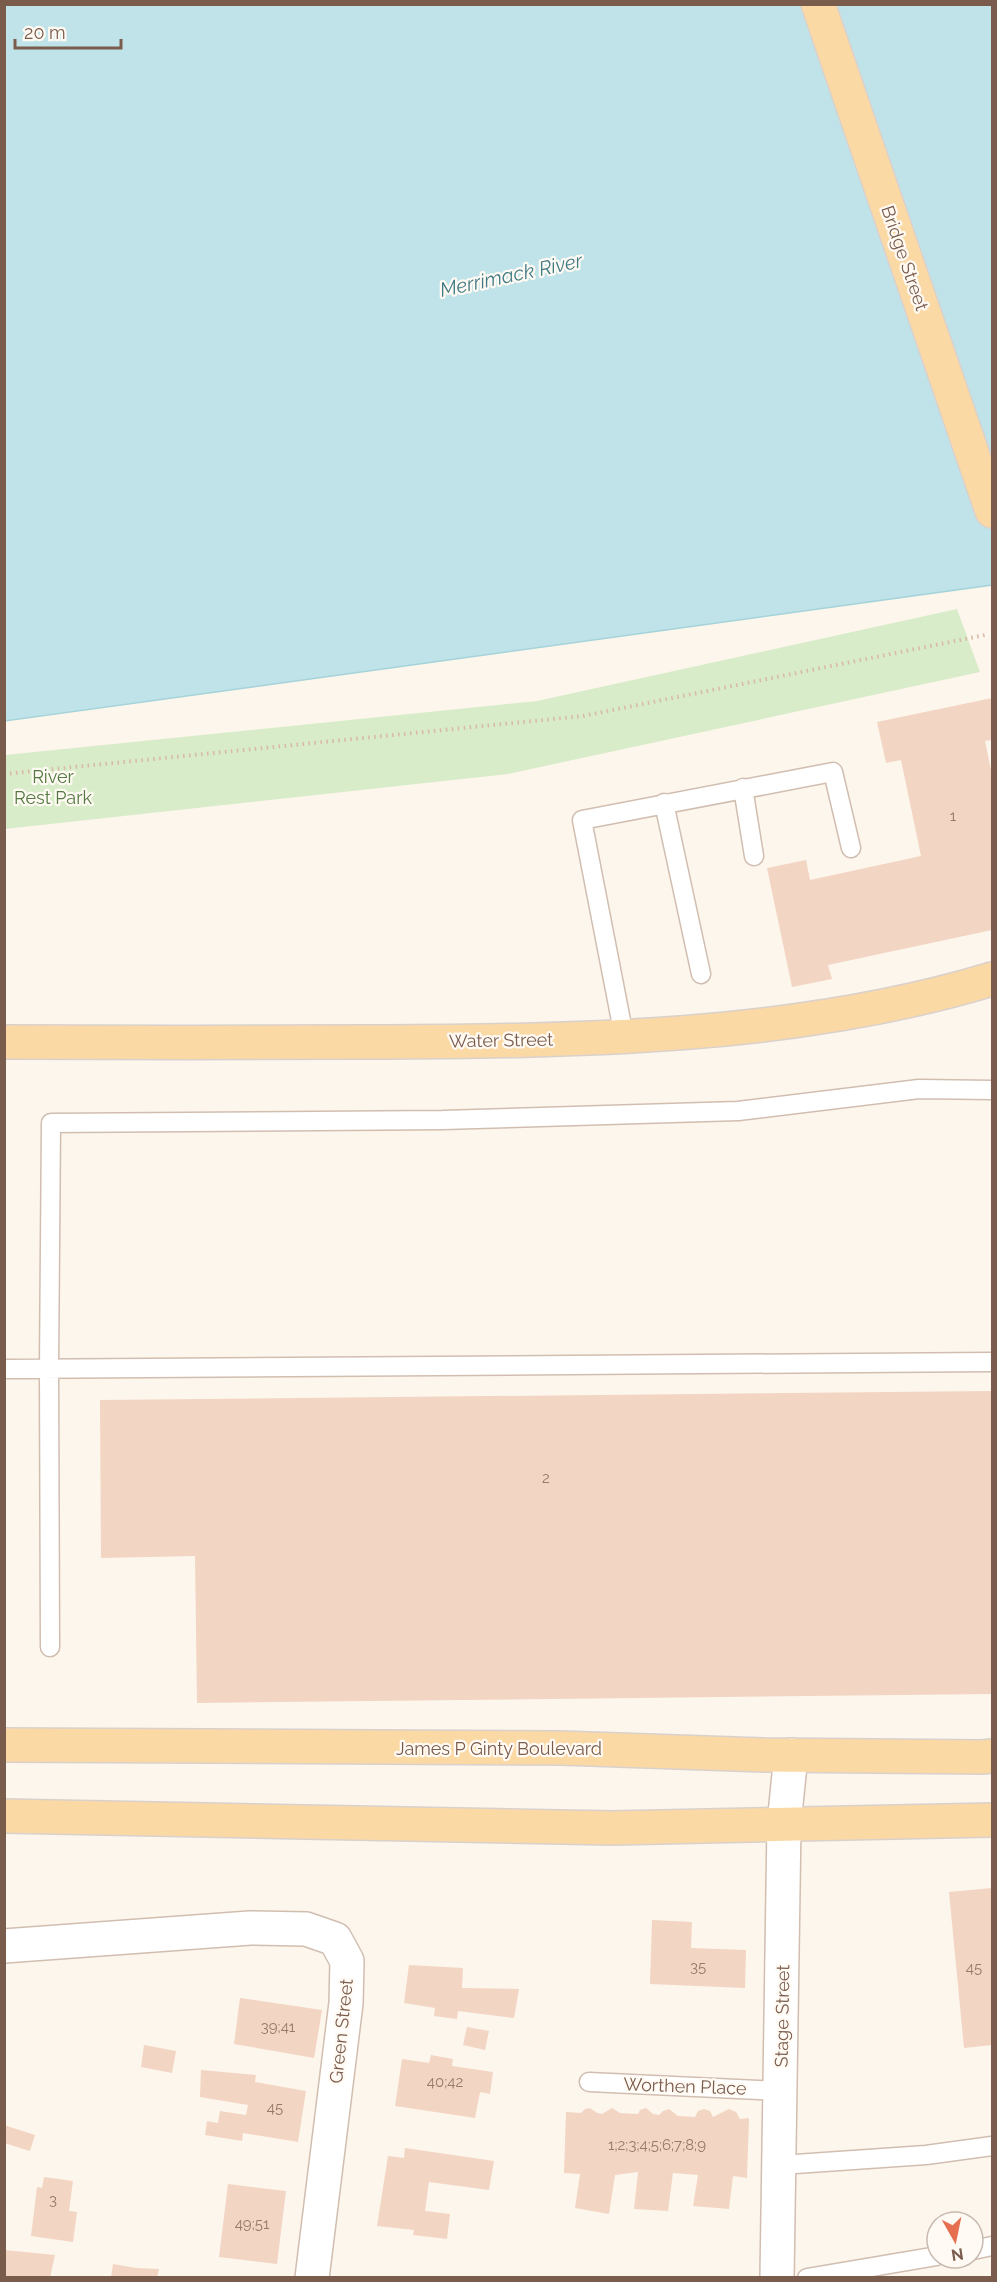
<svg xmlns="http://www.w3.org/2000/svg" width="997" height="2282" viewBox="0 0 997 2282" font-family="Raleway,sans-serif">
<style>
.green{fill:#d8ecc9}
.water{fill:#bfe3e8;stroke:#a5d3da;stroke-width:1.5}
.building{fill:#f3d5c3}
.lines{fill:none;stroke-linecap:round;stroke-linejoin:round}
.lane-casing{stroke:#d1beb0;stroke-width:21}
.street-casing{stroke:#d1beb0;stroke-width:36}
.primary-casing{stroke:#dad1cd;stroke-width:36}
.path{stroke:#d9b8a5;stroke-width:4;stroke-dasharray:1.5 4.5;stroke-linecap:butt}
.lane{stroke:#fff;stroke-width:18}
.street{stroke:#fff;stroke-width:33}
.primary{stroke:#fbd9a5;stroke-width:33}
.labels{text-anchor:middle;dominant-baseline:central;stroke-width:4.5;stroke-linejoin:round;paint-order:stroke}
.number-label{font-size:15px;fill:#987a6a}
.street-label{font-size:18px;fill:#7a5c4d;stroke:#fffaf3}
.park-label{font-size:18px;fill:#537a41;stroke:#fffaf3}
.water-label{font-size:20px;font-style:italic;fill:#437c86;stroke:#fffaf3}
</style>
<rect width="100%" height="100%" fill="#fdf6ec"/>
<path class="green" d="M957,609L980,672L508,774L5,829V755L537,701Z"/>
<path class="water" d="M4,5H992V585L5,721Z"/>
<path class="building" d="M992,698V740L985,741L992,775V930L828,965L832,979L792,987L767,868L806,860L810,880L921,856L901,760L886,763L877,722Z
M992,1391V1694L197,1703L195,1556L101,1558L100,1400Z
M992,1888V2045L964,2048L949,1892Z
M652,1920L692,1922L691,1948L746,1950L745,1988L650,1984Z
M409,1965L463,1968L462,1988L519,1989L514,2018L458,2011L457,2019L434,2016L435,2008L404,2003Z
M240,1998L322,2010L314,2058L234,2044Z
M467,2027L489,2031L485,2050L463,2045Z
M144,2045L176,2051L172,2073L141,2067Z
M431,2055L453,2059L452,2066L493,2072L490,2094L480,2092L475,2118L395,2106L402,2059L429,2063Z
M201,2070L256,2075L255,2082L306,2091L298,2142L243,2133L242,2141L205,2135L207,2121L218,2123L220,2111L246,2115L248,2105L200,2097Z
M590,2108L597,2113L602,2114L612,2108L620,2113L638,2114L640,2110L646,2108L653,2114L659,2115L663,2111L669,2109L678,2116L695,2117L698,2111L704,2109L710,2111L713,2117L729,2109L736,2112L740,2119L749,2118L747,2178L733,2176L729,2209L693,2206L698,2175L673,2173L668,2211L634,2209L638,2172L615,2175L609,2214L575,2208L580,2174L564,2173L566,2112L581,2113L585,2109Z
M4,2125L35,2135L30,2151L4,2143Z
M405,2148L494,2161L489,2190L429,2182L425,2211L450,2214L447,2239L413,2235L414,2230L377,2226L388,2156L404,2158Z
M44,2177L73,2181L69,2211L77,2212L73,2242L31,2236L37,2187L42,2188Z
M228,2184L286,2191L277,2264L219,2257Z
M4,2250L55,2255L50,2278H4Z
M113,2264L136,2268L159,2269L157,2278H111Z"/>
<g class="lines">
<defs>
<path id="lane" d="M743,788L754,856
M664,803L701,974
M624,1036L582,820L833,772L851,848
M4,1369L992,1362
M50,1647L49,1368L51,1123L443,1120L738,1111L919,1089L992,1090
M589,2082L781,2091
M781,2165L926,2155L992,2146
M973,2250L992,2246
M807,2278L937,2256"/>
<path id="street" d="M4,1946L250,1928L306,1929L335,1939L347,1961L346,2003L312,2278
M777,2278L784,1824L791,1755"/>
<path id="primary" d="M818,4L992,511
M4,1042C126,1043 247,1042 369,1042C574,1041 795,1039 992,979
M4,1745L561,1748L765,1755L982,1757L992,1756
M4,1816L613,1828L992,1820"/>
</defs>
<use href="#lane" class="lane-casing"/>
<use href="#street" class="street-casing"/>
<use href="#primary" class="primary-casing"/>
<path class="path" d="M4,774L583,716L985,635"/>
<use href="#lane" class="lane"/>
<use href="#street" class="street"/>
<use href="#primary" class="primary"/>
</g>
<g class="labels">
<g class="number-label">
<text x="953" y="816">1</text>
<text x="546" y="1478">2</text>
<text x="698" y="1967">35</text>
<text x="974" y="1968">45</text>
<text x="278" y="2027">39;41</text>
<text x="445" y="2082">40;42</text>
<text x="275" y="2108">45</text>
<text x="657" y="2145">1;2;3;4;5;6;7;8;9</text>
<text x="53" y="2200">3</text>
<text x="252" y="2224">49;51</text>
</g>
<g class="street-label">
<text transform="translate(905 258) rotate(71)">Bridge Street</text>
<text transform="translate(501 1040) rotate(-1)">Water Street</text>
<text x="499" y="1748">James P Ginty Boulevard</text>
<text transform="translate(782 2016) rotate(-89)">Stage Street</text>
<text transform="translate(341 2031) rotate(-84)">Green Street</text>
<text transform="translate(685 2086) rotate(2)">Worthen Place</text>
</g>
<g class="park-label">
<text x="53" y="776">River<tspan x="53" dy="21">Rest Park</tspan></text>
</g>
<g class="water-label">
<text transform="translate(511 275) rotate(-12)">Merrimack River</text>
</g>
</g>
<rect width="997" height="2282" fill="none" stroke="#7a5c4d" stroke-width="12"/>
<g transform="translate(955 2240) rotate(171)"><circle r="28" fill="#fffaf3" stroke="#cabbb1" stroke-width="1.5"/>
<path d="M0-4.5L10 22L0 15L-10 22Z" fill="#e76f51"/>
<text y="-9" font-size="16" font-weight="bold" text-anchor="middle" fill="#7a5c4d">N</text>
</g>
<path d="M15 39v9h106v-9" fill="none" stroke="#7a5c4d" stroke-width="3"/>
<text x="24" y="39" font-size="18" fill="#7a5c4d" stroke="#fffaf3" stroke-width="4.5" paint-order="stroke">20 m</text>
</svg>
